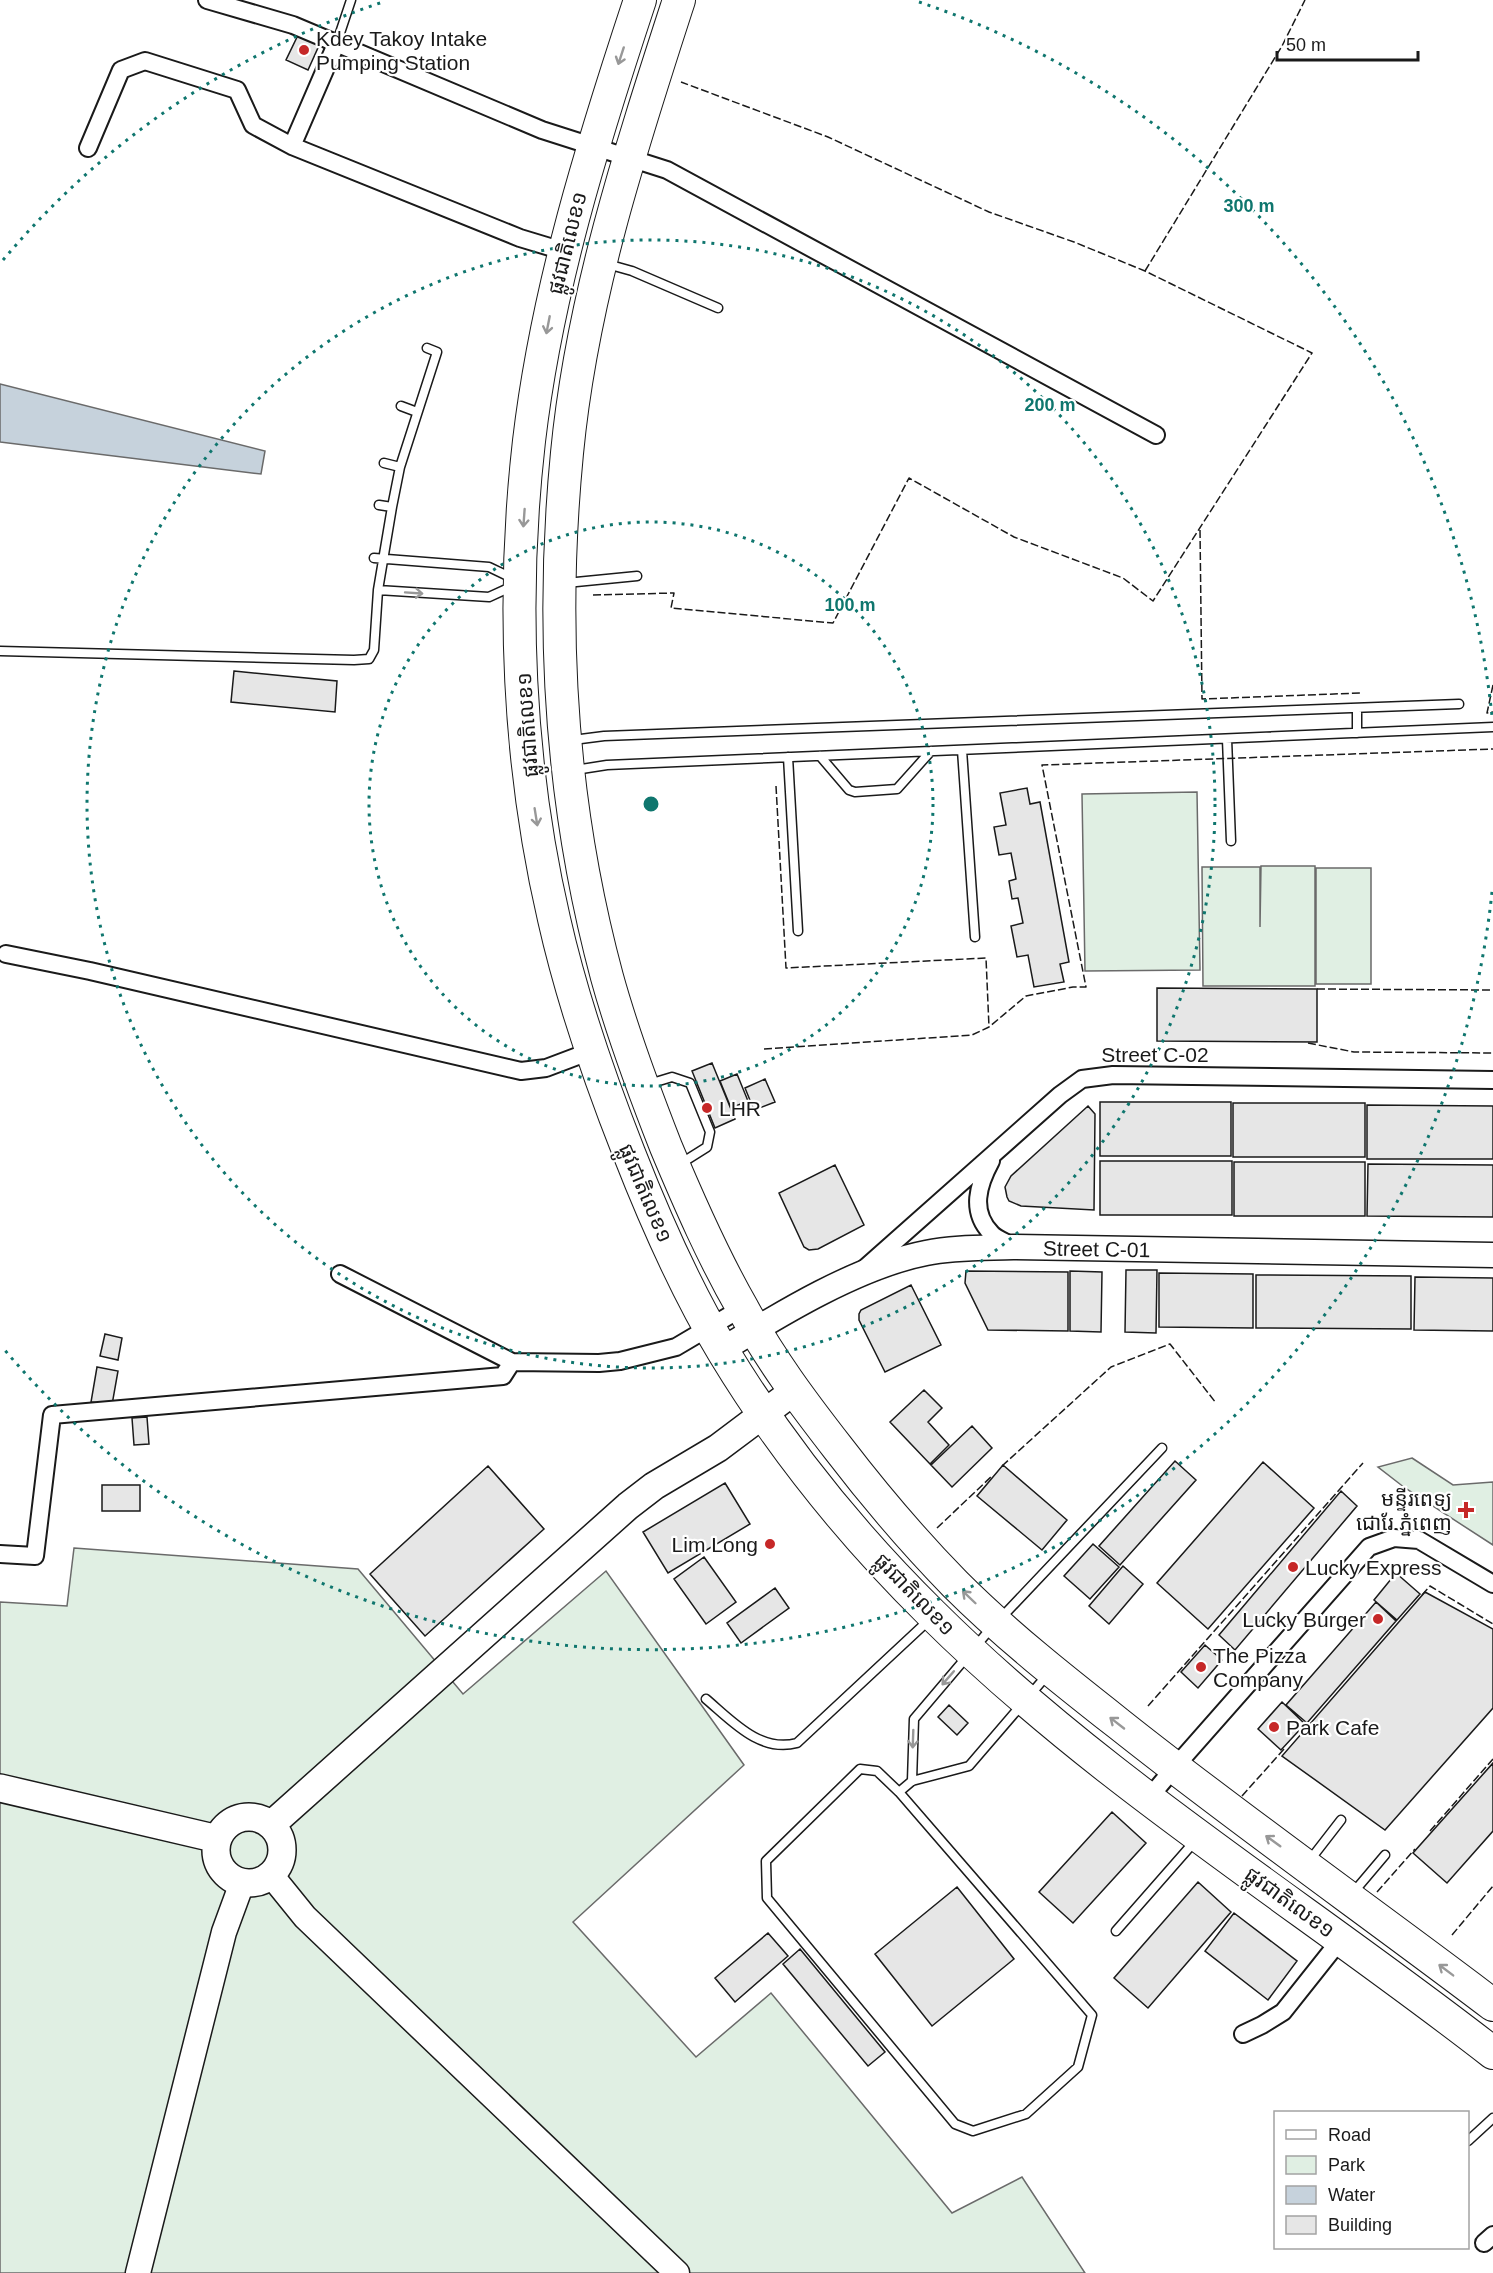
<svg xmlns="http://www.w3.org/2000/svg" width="1493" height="2273" viewBox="0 0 1493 2273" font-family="Arial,'Noto Sans Khmer',sans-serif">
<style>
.green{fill:#e0efe3;stroke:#6a6a6a;stroke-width:1.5}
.water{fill:#c6d2dc;stroke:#6a6a6a;stroke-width:1.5}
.building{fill:#e6e6e6;stroke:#1a1a1a;stroke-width:1.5}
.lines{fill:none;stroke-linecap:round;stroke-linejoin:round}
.lane-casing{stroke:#1a1a1a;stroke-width:11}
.street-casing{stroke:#1a1a1a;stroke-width:20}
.secondary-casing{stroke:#1a1a1a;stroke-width:27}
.primary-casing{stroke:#1a1a1a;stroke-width:30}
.highway-casing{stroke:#1a1a1a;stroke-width:34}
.lane{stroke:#fff;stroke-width:8}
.street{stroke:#fff;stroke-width:16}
.secondary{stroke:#fff;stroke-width:24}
.primary{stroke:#fff;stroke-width:27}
.highway{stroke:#fff;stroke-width:32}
.fence{stroke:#1a1a1a;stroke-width:1.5;stroke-dasharray:8 3;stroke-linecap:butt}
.oneway{stroke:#989898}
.ring{fill:none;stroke:#0f766e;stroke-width:3;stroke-dasharray:3 6}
.poi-dot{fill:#c62828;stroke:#fff;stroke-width:2}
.labels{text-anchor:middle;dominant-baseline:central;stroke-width:4.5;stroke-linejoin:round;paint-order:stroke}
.poi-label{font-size:21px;fill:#1a1a1a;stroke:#fff;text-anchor:start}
.street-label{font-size:21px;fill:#1a1a1a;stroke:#fff}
.centre{fill:#0f766e;stroke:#fff;stroke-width:3}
.ring-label{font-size:18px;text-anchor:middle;font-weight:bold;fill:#0f766e;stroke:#fff;stroke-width:4.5;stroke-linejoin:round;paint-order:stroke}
</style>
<rect width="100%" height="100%" fill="#fff"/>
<path class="green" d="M1197,792L1200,970L1085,971L1082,794Z
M1261,866H1315V986H1203L1202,867H1260V927Z
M1316,868H1371V984H1316Z
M1412,1458L1453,1485L1493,1482V1545L1405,1488L1378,1467Z
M74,1548L358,1569L463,1694L606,1571L744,1765L573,1922L696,2057L771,1993L952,2213L1022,2177L1085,2273H0V1602L67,1606Z"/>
<path class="water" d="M0,384L265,451L261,474L0,442Z"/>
<path class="building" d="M300,31L321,41L308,70L286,60Z
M234,671L337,681L335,712L231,702Z
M1027,788L1030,804L1040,802L1069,962L1060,964L1064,982L1034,987L1028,955L1017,957L1011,926L1023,923L1018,898L1012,899L1009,881L1016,879L1011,853L999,855L994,827L1006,825L1000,793Z
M1157,988L1317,989V1042L1157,1041Z
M712,1063L735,1119L715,1128L692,1071Z
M737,1074L748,1101L731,1108L720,1081Z
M765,1079L775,1102L754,1110L745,1088Z
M1100,1102H1231V1156H1100Z
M1233,1103H1365V1157H1233Z
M1367,1105L1493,1106V1159H1367Z
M1088,1106L1095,1114L1094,1210L1021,1206L1009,1201L1007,1197L1005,1187L1011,1176Z
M1100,1161H1232V1215H1100Z
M1234,1162H1365V1216H1234Z
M1368,1164L1493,1165V1217L1367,1216Z
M835,1165L864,1225L818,1249L809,1250L804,1247L779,1193Z
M1126,1270H1157L1156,1333L1125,1332Z
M966,1271L1068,1272V1331L988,1330L965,1283Z
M1070,1271L1102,1272L1101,1332L1070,1331Z
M1159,1273L1253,1274V1328L1159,1327Z
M1256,1275L1411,1276V1329L1256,1328Z
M1415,1277L1493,1278V1331L1414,1330Z
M911,1285L941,1345L885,1372L859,1320V1314L861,1310Z
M105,1334L122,1338L118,1360L100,1356Z
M97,1367L118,1371L112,1405L91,1402Z
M924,1390L942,1408L928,1422L949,1445L930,1464L890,1422Z
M147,1417L149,1444L134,1445L132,1418Z
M972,1426L992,1448L952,1487L931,1465Z
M1175,1461L1196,1480L1120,1565L1099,1546Z
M1263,1462L1314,1508L1208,1629L1157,1583Z
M1003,1465L1067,1520L1042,1550L977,1496Z
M488,1466L544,1529L425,1636L370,1574Z
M725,1483L750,1524L668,1573L643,1532Z
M102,1485H140V1511H102Z
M1341,1491L1357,1506L1235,1650L1219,1635Z
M1093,1544L1119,1567L1090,1599L1064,1576Z
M704,1557L736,1602L706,1624L674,1579Z
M1123,1566L1143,1584L1109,1624L1089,1606Z
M1396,1573L1420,1594L1397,1620L1374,1600Z
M775,1588L789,1608L741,1643L727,1623Z
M1425,1592L1493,1629V1708L1385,1830L1282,1756Z
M1376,1602L1396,1621L1307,1723L1286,1705Z
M1205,1645L1222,1660L1198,1688L1181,1672Z
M1282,1702L1305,1724L1281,1750L1258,1729Z
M949,1705L968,1723L957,1735L938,1717Z
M1493,1763V1831L1447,1883L1413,1853Z
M1112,1812L1146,1843L1073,1923L1039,1892Z
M1198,1882L1231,1912L1148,2008L1114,1978Z
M957,1887L1014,1959L932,2026L875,1954Z
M1234,1913L1297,1961L1268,2000L1205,1951Z
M768,1933L788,1956L735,2002L715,1978Z
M800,1949L885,2052L868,2066L783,1964Z"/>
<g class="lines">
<defs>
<path id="lane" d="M337,42L351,0
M607,264L632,271L718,308
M401,406L417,412
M384,463L400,467
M379,505L392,507
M374,558L489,567L512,578
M566,583L637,576
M378,590L489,597L513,586
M0,651L354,660L369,659L374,650L378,590L392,507L400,467L437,352L427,348
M1357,708V733
M1227,739L1231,841
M573,740L604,736L1459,704
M962,750L975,937
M820,756L849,790L855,792L897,789L931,751
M788,757L798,931
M575,770L607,765L1493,727
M649,1084L672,1077L690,1083L710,1132L707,1147L680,1164
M1001,1618L1162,1448
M706,1699C732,1721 760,1753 797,1743L929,1620
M860,1769L877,1771L899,1792L1092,2015L1078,2067L1026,2114L973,2131L955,2124L767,1898L766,1861Z
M912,1781L914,1719L992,1627
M899,1792L912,1781L969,1766L1048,1674
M1310,1860L1341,1820
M1352,1894L1385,1855
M1116,1931L1195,1841
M1468,2141L1493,2118"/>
<path id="street" d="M207,0L293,25L542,130L667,170L1156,435
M292,146L337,42
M88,148L121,70L145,61L237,90L253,125L292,146L520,238L563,251
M6,954L90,971L521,1071L546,1068L591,1051
M991,1161C978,1185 970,1211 991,1233C996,1239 1006,1242 1012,1246
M865,1268L1060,1095L1082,1079L1113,1075L1493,1080
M340,1274L512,1362L599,1363L620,1361L676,1347L742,1308
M0,1554L35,1556L52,1415L503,1376L512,1362
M1149,1798L1174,1768L1369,1547L1394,1538L1419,1540L1493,1584
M1243,2034L1262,2025L1283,2012L1341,1939
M1484,2243L1493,2235"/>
<g id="secondary">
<path id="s1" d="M722,1350C780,1314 859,1266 926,1253C954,1247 984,1248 1013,1247L1493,1255"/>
<path d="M271,1875L305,1917L677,2273"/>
<path d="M138,2273L224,1932L242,1883"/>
</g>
<path id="primary" d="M0,1788L218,1839
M216 1850a33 33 0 1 1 66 0a33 33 0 1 1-66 0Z
M271,1825L628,1506L654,1486L718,1448L794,1391"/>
<path id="highway" d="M640,0C592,145 547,289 529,441C511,599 518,764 554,919C572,999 599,1077 629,1153C656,1222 686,1290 724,1353C781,1447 853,1536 931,1613C1100,1781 1306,1907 1493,2053
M679,0C631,148 582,297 567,453C550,628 561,806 607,977C623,1035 644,1091 666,1147C689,1202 713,1257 743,1309C770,1359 803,1403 838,1448C874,1495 913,1541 955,1584C1006,1635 1063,1680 1119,1724C1241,1821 1369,1911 1493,2005"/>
</defs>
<use href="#lane" class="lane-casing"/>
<use href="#street" class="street-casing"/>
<use href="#secondary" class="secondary-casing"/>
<use href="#primary" class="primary-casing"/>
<use href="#highway" class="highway-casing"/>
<use href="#lane" class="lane"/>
<use href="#street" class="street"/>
<use href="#secondary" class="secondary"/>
<use href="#primary" class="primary"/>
<use href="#highway" class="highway"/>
<path class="fence" d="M1145,271L1282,46L1305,0
M1200,530L1202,699L1360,693
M593,595L674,593L671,608L833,623L909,478L1014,537L1123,578L1153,601L1312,353L1145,271L1074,242L989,212L828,137L681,82
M1493,685L1487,713L1493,712
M776,786L786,968L986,958L989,1027
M1317,989L1493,990
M1308,1043L1354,1052L1493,1053
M764,1049L972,1035L989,1027L1026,996L1073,987H1086L1042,765L1493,749
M1002,1466L1111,1367L1170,1344L1216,1403
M937,1528L993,1475
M1422,1595L1430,1586L1493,1624
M1148,1706L1363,1463
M1242,1796L1284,1749
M1430,1831L1493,1759
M1377,1892L1415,1849
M1452,1935L1493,1886"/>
</g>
<defs><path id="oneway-shaft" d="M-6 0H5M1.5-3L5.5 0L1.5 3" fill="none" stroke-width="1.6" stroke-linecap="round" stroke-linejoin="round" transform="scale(1.5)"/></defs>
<g class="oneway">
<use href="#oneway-shaft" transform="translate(621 56) rotate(108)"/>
<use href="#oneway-shaft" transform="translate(548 325) rotate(101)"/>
<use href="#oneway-shaft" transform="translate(524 518) rotate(94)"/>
<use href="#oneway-shaft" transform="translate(414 593) rotate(4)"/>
<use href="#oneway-shaft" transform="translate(536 817) rotate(81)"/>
<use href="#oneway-shaft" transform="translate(969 1597) rotate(-136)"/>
<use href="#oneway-shaft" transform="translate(948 1678) rotate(131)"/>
<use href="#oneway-shaft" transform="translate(1117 1723) rotate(-142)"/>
<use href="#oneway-shaft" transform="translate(913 1739) rotate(92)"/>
<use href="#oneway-shaft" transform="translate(1273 1841) rotate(-144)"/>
<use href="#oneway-shaft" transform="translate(1446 1970) rotate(-143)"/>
</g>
<g class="ring">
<circle cx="651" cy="804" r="282"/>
<circle cx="651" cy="804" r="564"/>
<path d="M1492 892A846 846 0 0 1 3 1348M3 260A846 846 0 0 1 383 2M919 2A846 846 0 0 1 1492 716"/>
</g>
<g class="poi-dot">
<circle cx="304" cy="50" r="6"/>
<circle cx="707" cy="1108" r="6"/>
<path d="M1463 1501h6v6h6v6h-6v6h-6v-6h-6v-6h6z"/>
<circle cx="770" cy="1544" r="6"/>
<circle cx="1293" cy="1567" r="6"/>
<circle cx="1378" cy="1619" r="6"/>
<circle cx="1201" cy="1667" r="6"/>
<circle cx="1274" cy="1727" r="6"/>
</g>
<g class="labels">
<g class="poi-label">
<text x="316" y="38">Kdey Takoy Intake<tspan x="316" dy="24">Pumping Station</tspan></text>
<text x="719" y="1108">LHR</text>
<text x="1452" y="1498" text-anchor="end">មន្ទីរពេទ្យ<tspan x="1452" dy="24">ជោរែ ភ្នំពេញ</tspan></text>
<text x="758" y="1544" text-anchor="end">Lim Long</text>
<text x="1305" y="1567">Lucky Express</text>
<text x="1366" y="1619" text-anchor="end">Lucky Burger</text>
<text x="1213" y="1655">The Pizza<tspan x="1213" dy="24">Company</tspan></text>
<text x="1286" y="1727">Park Cafe</text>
</g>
<g class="street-label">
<text transform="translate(567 243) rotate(-76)">ផ្លូវជាតិលេខ១</text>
<text transform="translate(527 725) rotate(-94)">ផ្លូវជាតិលេខ១</text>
<text x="1155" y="1054">Street C-02</text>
<text transform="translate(646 1193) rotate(67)">ផ្លូវជាតិលេខ១</text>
<text stroke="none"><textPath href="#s1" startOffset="398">Street C-01</textPath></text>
<text transform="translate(915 1594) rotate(46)">ផ្លូវជាតិលេខ១</text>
<text transform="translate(1290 1902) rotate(36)">ផ្លូវជាតិលេខ១</text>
</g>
</g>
<circle cx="651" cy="804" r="9" class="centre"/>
<g class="ring-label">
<text x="1249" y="212">300 m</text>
<text x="1050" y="411">200 m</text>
<text x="850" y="611">100 m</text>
</g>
<rect x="1274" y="2111" width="195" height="138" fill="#ffffff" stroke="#a3a3a3" stroke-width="1.5"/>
<rect x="1286" y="2130" width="30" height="9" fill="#ffffff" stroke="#a3a3a3" stroke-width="1.5"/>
<text x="1328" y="2141" font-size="18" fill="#1a1a1a">Road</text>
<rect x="1286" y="2156" width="30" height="18" fill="#e0efe3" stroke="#a3a3a3" stroke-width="1.5"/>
<text x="1328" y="2171" font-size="18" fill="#1a1a1a">Park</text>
<rect x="1286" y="2186" width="30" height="18" fill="#c6d2dc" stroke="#a3a3a3" stroke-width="1.5"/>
<text x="1328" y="2201" font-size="18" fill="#1a1a1a">Water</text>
<rect x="1286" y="2216" width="30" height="18" fill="#e6e6e6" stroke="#a3a3a3" stroke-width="1.5"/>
<text x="1328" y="2231" font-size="18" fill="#1a1a1a">Building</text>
<path d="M1277 51v9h141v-9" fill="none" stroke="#1a1a1a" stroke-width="3"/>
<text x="1286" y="51" font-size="18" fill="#1a1a1a" stroke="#ffffff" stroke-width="4.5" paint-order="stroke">50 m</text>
</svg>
